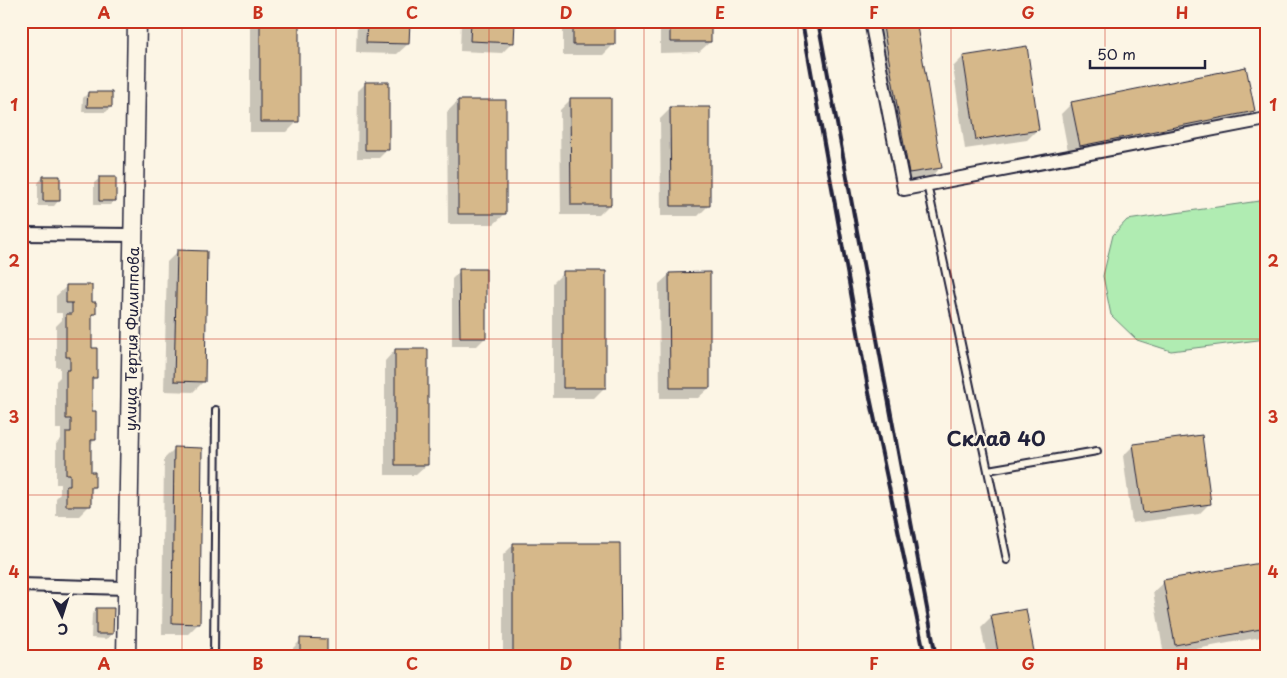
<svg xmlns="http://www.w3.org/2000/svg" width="1287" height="678" viewBox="0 0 1287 678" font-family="'Playpen Sans',sans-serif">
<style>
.green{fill:#b0ecb2;stroke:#698776}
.shadow{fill:#0003}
.building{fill:#d6b88a;stroke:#22223b}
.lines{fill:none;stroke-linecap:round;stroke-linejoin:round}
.lane-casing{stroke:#22223b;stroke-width:10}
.street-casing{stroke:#22223b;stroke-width:16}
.secondary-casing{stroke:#22223b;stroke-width:21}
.lane{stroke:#fcf5e5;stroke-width:6}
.street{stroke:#fcf5e5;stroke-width:12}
.secondary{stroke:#fcf5e5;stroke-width:18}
.rail{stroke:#22223b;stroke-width:4}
.grid{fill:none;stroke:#c8321e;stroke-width:1;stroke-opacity:0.55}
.labels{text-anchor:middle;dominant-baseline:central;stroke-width:4.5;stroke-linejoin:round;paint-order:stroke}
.street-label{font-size:15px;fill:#22223b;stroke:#fcf5e5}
.district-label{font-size:20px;font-weight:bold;fill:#22223b;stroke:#fcf5e5}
.neatline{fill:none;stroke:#c8321e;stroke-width:2}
.grid-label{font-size:16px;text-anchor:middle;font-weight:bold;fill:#c8321e}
</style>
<rect width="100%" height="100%" fill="#fcf5e5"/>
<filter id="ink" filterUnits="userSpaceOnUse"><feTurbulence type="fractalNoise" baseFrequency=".02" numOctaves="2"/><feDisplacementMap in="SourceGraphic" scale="10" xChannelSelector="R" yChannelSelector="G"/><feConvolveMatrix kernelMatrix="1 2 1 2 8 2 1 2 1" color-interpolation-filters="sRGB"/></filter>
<g filter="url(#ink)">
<path class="green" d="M1266,200V339L1171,351L1137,340L1111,315L1103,276L1113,235L1127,220Z"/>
<path class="shadow" d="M88,21H117V24L112,29H88Z
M250,21H298V121L287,132H250Z
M357,21H409L408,44L397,54L356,53Z
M461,21H513V42L502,53L460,51Z
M563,21H614V44L603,55H563Z
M660,21H710V42L699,52L660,53Z
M870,21H915L940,167L930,178L898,183Z
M963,57L1038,129L1027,140L965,149L953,67Z
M366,83L387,150L379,158H357L358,91Z
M88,93L111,107L106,112H82L83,98Z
M571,99L610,204L599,215H561L560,110Z
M458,101L505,214L494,224H448L447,112Z
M1071,104L1254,111L1243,122L1069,156L1061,114Z
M671,108L709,205L698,216H661L660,119Z
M43,177L59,200L54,206H38V183Z
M100,178L115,200L110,205H94V183Z
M177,252L204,381L193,392L164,391L167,262Z
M460,271L485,338L477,346H452V279Z
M564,272L605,387L594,398H553V283Z
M670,274L709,388L698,398H660L659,284Z
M67,286L91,303L95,313L90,318V349L95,378L90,383V412L95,440L90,445V474L94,487L90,491V505L79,516H56V498L60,494V484H56V444L61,439V429H56V381L60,377V367H56V326L62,320V313H56V296Z
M395,350L427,465L416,475H385V361Z
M1134,445L1209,504L1199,514L1132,523L1123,456Z
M174,449L199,623L188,634H162L164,459Z
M514,544L619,657H503V555Z
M1266,563V636L1164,655L1153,592L1164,582Z
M97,609L112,633L107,639L91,638L92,614Z
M992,616L1033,657H987L981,627Z
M301,640L326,657H293V648Z"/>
<path class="building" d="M92,21H118V24H92Z
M260,21H299V122H260Z
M367,21H410L409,44L366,43Z
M471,21H515L514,43L470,41Z
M573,21H615V45H573Z
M670,21H711V42H670Z
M882,21H916L942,168L909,173Z
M1027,46L1039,130L976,140L963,56Z
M1246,67L1255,111L1080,146L1071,102Z
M365,82H389V150H365Z
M88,92H112V107H87Z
M570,98H611V205H571Z
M458,100H506V214H458Z
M670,107H710V206H671Z
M43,176H60V201H43Z
M99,177H116V201H99Z
M177,250L207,251L205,382L174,381Z
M459,269H486V338H460Z
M563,271H606V388H563Z
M710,272V388H670L669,273Z
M66,285H92V302H96V314H92V348H97V378H92V411H96V440H91V472H95V487H91V506H66V486H70V474H66V432H71V419H66V370H70V357H66V314H72V303H66Z
M395,349H428V465H395Z
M1202,435L1211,504L1143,513L1133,444Z
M174,447L202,448L200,624L172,623Z
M513,543H620L621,657H513Z
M1266,562V628L1175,645L1163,580Z
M96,608H114L113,634H96Z
M1026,609L1035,657H999L991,615Z
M300,638L327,639V657H300Z
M665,652H689V657H665Z
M1138,653L1139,657H1117Z"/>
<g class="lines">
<defs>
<path id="lane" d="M927,184L1007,560
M988,470L1097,451
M214,657L216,410"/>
<path id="street" d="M871,21L904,189L1266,119
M21,234L134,235
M21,585L126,588"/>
<path id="secondary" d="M126,657L137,21"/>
</defs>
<use href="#lane" class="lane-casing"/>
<use href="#street" class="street-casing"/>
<use href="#secondary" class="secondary-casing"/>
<use href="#lane" class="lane"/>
<use href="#street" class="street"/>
<use href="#secondary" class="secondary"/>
<path class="rail" d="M802,21L868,388L925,657
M818,21L936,657"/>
</g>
</g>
<path class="grid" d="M182,21V657M336,21V657M489,21V657M644,21V657M798,21V657M951,21V657M1105,21V657M21,183H1266M21,339H1266M21,495H1266"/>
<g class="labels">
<g class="street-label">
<text transform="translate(131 339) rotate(-89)">улица Тертия Филиппова</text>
</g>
<g class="district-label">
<text x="996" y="438">Склад 40</text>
</g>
</g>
<rect width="1287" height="678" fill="none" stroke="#fcf5e5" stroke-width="55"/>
<g transform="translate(62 616) rotate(176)" stroke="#fcf5e5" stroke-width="4" paint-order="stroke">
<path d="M0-4L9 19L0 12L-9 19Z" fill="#22223b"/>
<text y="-8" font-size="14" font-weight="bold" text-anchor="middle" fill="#22223b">С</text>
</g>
<path d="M1090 60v8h115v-8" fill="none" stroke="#22223b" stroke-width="2.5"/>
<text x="1097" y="60" font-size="15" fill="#22223b" stroke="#fcf5e5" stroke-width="4" paint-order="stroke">50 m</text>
<rect x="28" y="28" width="1232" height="622" class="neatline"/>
<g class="grid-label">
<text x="104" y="19">A</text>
<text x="258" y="19">B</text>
<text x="412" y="19">C</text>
<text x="566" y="19">D</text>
<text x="720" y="19">E</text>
<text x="874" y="19">F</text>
<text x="1028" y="19">G</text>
<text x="1182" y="19">H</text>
<text x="14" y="111">1</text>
<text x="1273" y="111">1</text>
<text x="14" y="267">2</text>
<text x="1273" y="267">2</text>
<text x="14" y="423">3</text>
<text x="1273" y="423">3</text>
<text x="14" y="578">4</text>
<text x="1273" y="578">4</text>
<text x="104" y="670">A</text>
<text x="258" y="670">B</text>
<text x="412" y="670">C</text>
<text x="566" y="670">D</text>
<text x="720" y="670">E</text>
<text x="874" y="670">F</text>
<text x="1028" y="670">G</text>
<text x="1182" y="670">H</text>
</g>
</svg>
